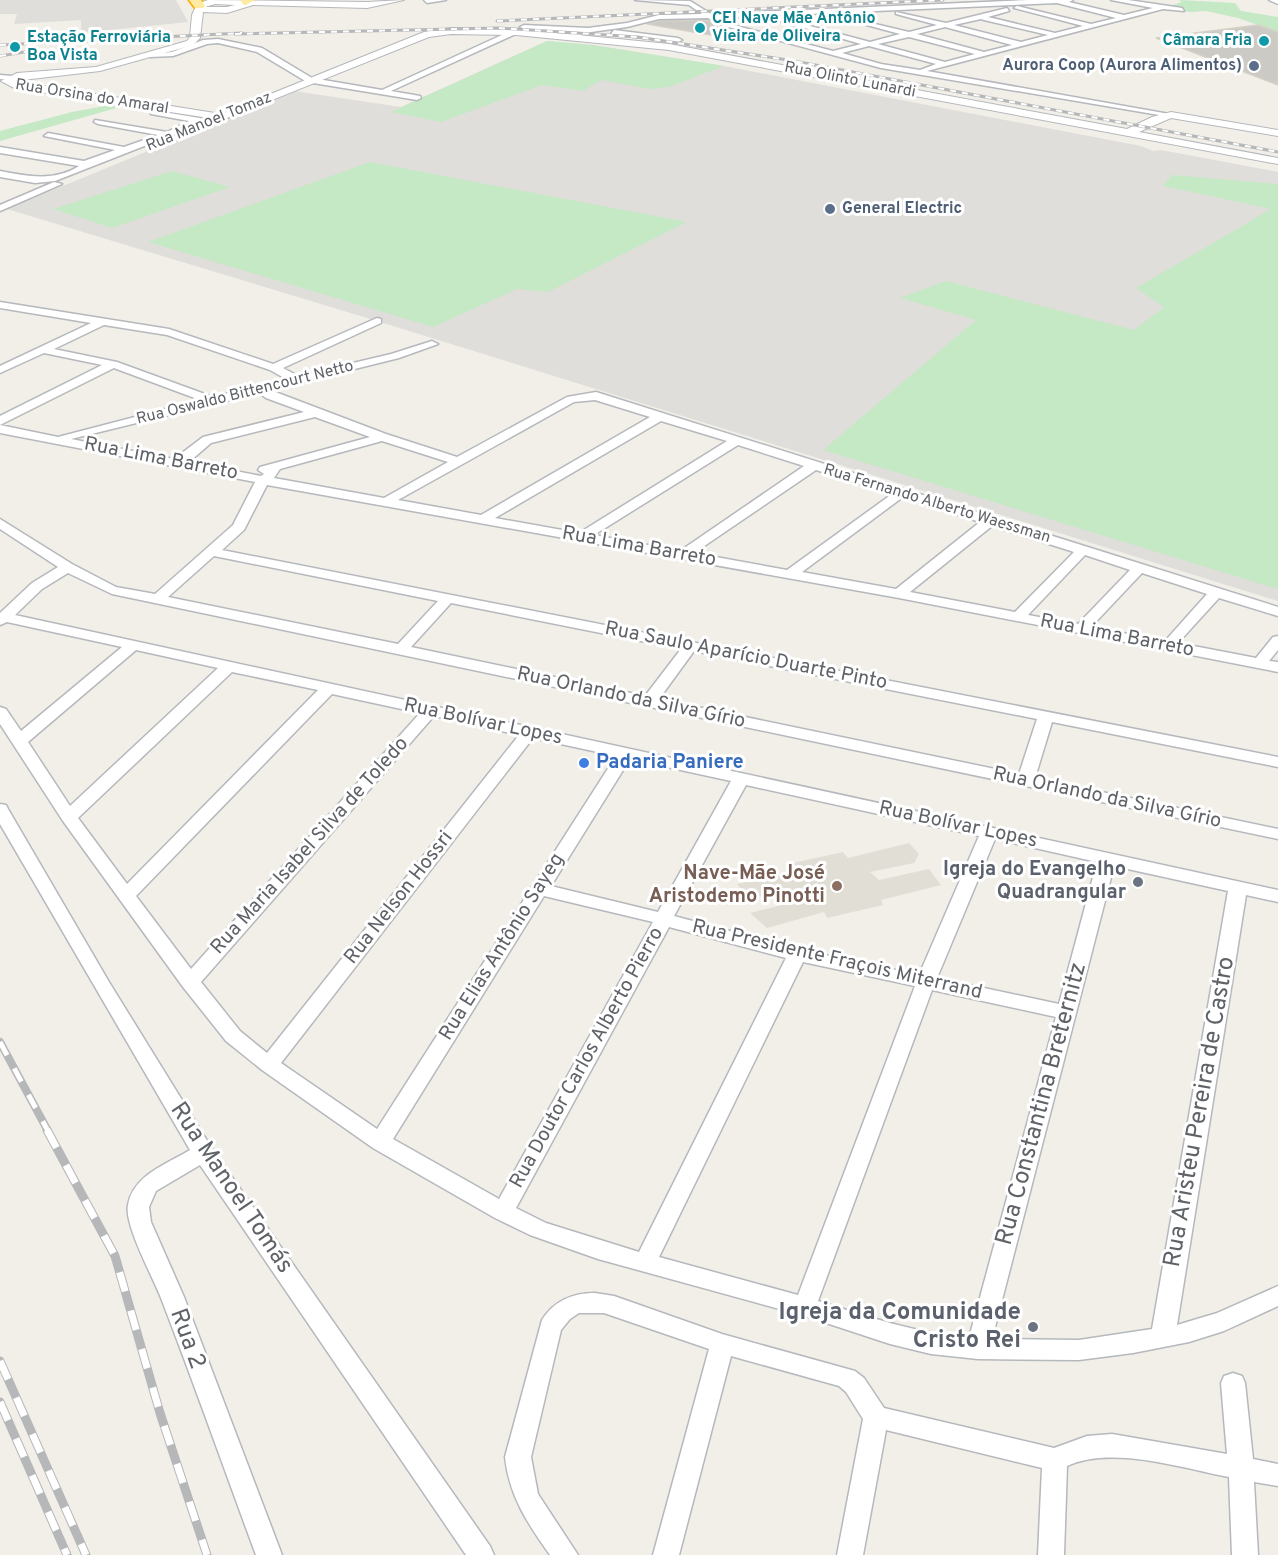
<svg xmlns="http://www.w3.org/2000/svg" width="1278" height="1555" viewBox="0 0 1278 1555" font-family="Overpass,sans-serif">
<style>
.industrial{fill:#e0deda}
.education{fill:#e1ded6}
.green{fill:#c5e8c5}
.building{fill:#cccac5;stroke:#d6d1c6;stroke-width:1.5}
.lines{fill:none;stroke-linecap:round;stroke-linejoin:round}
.minor-casing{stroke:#b5b8bc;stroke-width:3}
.tertiary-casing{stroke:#b5b8bc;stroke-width:2}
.trunk-casing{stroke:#f9ab00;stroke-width:3}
.minor{fill:#fff;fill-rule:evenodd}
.tertiary{fill:#fff;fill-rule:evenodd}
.trunk{fill:#feeaa1;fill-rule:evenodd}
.rail-far2-casing{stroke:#b6b7b8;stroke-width:3}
.rail-far1-casing{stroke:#b6b7b8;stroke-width:8}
.rail-casing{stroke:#b6b7b8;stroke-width:9}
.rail-far2{stroke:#fff;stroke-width:2;stroke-dasharray:6;stroke-linecap:butt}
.rail-far1{stroke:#fff;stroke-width:5;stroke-dasharray:15;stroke-linecap:butt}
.rail{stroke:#fff;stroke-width:7;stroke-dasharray:20;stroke-linecap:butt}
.culture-dot{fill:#0f9aa8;stroke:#fff;stroke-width:2}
.service-dot{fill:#5c6f8a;stroke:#fff;stroke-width:2}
.shop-dot{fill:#3f7fe0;stroke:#fff;stroke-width:2}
.worship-dot{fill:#6b7280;stroke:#fff;stroke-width:2}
.education-dot{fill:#8d6e63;stroke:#fff;stroke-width:2}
.labels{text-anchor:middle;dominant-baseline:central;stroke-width:6;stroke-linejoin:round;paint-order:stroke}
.far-culture-label{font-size:16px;font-weight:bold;fill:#0d838f;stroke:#fff;text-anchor:start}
.far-service-label{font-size:16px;font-weight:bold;fill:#4e5e75;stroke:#fff;text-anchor:end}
.far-street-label{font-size:16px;fill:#5f6368;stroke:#fff}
.street-label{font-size:20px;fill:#5f6368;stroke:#fff}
.shop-label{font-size:20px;font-weight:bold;fill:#366cbe;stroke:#fff;text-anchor:start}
.worship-label{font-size:20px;font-weight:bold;fill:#5b616d;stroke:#fff;text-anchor:end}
.education-label{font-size:20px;font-weight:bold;fill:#785e54;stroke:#fff;text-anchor:end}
.near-street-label{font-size:24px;fill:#5f6368;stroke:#fff}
.near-worship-label{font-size:24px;font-weight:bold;fill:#5b616d;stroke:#fff;text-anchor:end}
</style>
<rect width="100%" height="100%" fill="#f1efe8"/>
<path class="industrial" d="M0,0H176L188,22L81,33V20L14,24L17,14H0Z
M547,41L593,45L724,66L1141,146L1153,151L1161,150L1278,172V601L377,321L7,209L294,91L401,107Z"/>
<path class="education" d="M909,843L919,854L914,863L870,872L879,880L929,869L941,885L881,900L883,905L827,918L824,912L767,928L750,913L814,897L805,888L749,899L737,884L797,870L793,863L843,852L848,858Z"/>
<path class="green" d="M1179,0L1235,3L1241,11L1278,17V32L1238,18L1206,11L1191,12L1169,9L1172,7L1170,6L1182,2Z
M547,41L593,45L724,66L669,87L651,89L601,80L583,91L542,85L441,122L391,112Z
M110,105L120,107L0,141V131L72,112Z
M370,162L687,222L548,292L517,289L433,327L148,242Z
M172,171L230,187L112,228L53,209Z
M1172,175L1278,184V589L823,450L976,320L900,298L946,281L1134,330L1164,307L1136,288L1271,209L1163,186Z"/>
<path class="building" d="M707,20L720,27L758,37L757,43L647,24L659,21Z
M1258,25L1278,32V85L1156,38Z"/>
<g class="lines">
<defs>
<path id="minor" d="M424,0H446L427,3Z
M635,0L690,1L711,14L1028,0H1073L1069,2L1124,15L1153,8L1111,0H1128L1182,8L1184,11L1163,9L927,71L1175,115L1171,117L881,68L721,25L708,18L659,19L627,27L591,32L573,39L570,35L579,32L524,29L520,27L524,25L588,28L627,23L659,15L702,14L689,5ZM1057,3L1116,18L1091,24L1017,6L1014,8L1083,26L1055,33L988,17L1009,11L1007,8L946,23L896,12V14L937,25L909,32L837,15V17L900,34L870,42L776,17L773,19L861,44L833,51L725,23L717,18ZM981,19L984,20L1048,35L1021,42L954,25ZM945,27L1012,45L984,52L917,34ZM909,37L975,54L945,62L878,44ZM869,46L936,64L920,70L881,64L842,53Z
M1269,0H1278V4Z
M513,30L520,32L391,91L420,96L421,98L417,100L307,82L257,52L218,43L207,44L173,56L150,57L146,55L172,52L203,40L218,39L262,48L312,78L382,90Z
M614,30L678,38L682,40L678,42L611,34Z
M0,75L12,76L13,78L9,80L0,79Z
M151,110L200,118V122L193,125L219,115L226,117L192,132L185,130L55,181L35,183L0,177V171C27,176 54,182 79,166L0,153V147L84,161L115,150L44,136L48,133L124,147L158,135L98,124L94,122L95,120L167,132L189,121L151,114Z
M54,182L62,184L0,211V205Z
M0,302L169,329L273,364L377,318L381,319V323L283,368L298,376L391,354L432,341L438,344L399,358L270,390L386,434L457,457L567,397L596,392L1278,607V616L1219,598L1178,643L1256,658L1273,637L1278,636V650L1269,661L1278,662V672L899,598L267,485L244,530L222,550L1278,757V767L1052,722L1035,778L1278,829V839L112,594L68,573L42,589L15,615L1278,890V902L1246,895L1177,1325L1217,1313L1278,1286V1306L1224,1331L1189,1342L1133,1353L1079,1360L978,1359L931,1354L890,1344L805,1316L598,1259L530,1235L495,1218L373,1148L262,1070L226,1041L183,987L63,821L0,724V707L6,709L21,731L122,647L7,622L0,625V613L32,583L58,567L0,529V519L72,564L116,587L155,594L233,525L255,482L0,433V425L58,437L200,400L114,368L0,425V416L102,365L44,353L0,373V366L91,323L0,308ZM104,325L167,335L270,370L286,379L213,397L117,362L54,349ZM259,393L266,398L304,412L203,437L174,459L71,439ZM595,400L650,417L481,515L398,500L574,402ZM315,417L370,437L260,467L258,470L264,474L261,476L189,462L211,443ZM661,421L727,441L579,533L495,518ZM382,441L448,462L384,498L274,478L280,469ZM738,445L804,466L680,551L594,535ZM816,470L892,494L787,570L694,553ZM903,497L980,522L896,589L802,572ZM992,526L1074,552L1015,612L910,592ZM1085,555L1130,570L1078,624L1028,615ZM214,556L438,601L398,644L168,597ZM1142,573L1207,594L1165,641L1091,627ZM451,603L681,649L645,696L411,647ZM136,650L218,668L70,806L28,742ZM694,651L1037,719L1019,774L659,699ZM232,672L318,690L127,884L78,818ZM332,694L420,713L191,969L136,896ZM434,716L519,735L267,1053L240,1031L201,982ZM533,738L616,756L377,1129L281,1063ZM630,759L731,781L658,912L551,886ZM746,785L979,836L919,975L797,949L674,916ZM995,839L1097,862L1059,1004L937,978ZM1114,866L1228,891L1152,1329L1079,1340L992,1339ZM544,896L653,922L499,1199L393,1139ZM669,927L786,958L639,1252L546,1223L516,1208ZM803,962L915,986L798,1295L659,1257ZM932,990L1056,1017L969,1338C916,1333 869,1317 818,1301Z
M0,804L6,805L8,809L109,982L211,1147L490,1546L494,1555H466L200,1165L156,1191L149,1207L151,1222L184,1297L282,1555H256C224,1469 194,1383 161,1298C153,1277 124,1225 128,1205C133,1175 167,1164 190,1150L0,824Z
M595,1293L614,1296L722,1334L855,1371L864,1378L884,1408L1054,1448L1087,1436L1112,1434L1227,1454L1221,1383L1224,1376L1233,1373L1242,1376L1245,1383L1253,1459L1278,1464V1486L1254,1482L1258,1555H1232L1229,1477C1182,1468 1111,1445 1067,1466L1064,1555H1038L1042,1468L886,1430L863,1555H837L863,1419L846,1392L839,1386L731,1356L679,1555H653L709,1349L604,1313H579L570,1319L561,1330L531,1457L538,1494L578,1555H550C528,1524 509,1496 505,1457L542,1320C554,1301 572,1293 595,1293Z"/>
<path id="tertiary" d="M208,0L367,2L404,0L367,8L253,5L227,13L203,12L200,38L193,45L100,71L14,81L221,114L424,32L451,28L516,29L669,44L1127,129L1152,117L1171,112L1278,130V136L1171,118L1139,132L1278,158V164L669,50L516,35L451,34L429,37L222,120L14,88L1,81L17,73L96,67L187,41L190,37L192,15L197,4ZM215,4L235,5L227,7H205Z"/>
<path id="trunk" d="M189,0H201L205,6L203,8H195Z
M242,0H254L246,5L242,4Z"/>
</defs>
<use href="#minor" class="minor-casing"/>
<use href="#tertiary" class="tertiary-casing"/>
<use href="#trunk" class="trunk-casing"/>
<use href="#minor" class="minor"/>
<use href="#tertiary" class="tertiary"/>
<use href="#trunk" class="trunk"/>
<defs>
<path id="rail-far2" d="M497,21L943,0
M235,34L499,28L638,37L794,61L1278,152
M0,45L242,33
M0,56L30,51"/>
<path id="rail-far1" d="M0,1042L48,1131"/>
<path id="rail" d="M47,1130L115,1256L160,1413L207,1555
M0,1361L86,1555
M0,1402L67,1555"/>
</defs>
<use href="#rail-far2" class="rail-far2-casing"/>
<use href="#rail-far1" class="rail-far1-casing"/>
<use href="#rail" class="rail-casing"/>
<use href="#rail-far2" class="rail-far2"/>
<use href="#rail-far1" class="rail-far1"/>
<use href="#rail" class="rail"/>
</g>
<g class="culture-dot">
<circle cx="700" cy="28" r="6"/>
<circle cx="1264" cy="41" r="6"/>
<circle cx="15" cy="47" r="6"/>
</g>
<g class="service-dot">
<circle cx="1254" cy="66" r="6"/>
<circle cx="830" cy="209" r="6"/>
</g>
<circle class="shop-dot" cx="584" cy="763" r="6"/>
<g class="worship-dot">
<circle cx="1138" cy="882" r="6"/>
<circle cx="1033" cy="1327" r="6"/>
</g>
<circle class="education-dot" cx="837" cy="886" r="6"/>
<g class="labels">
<g class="far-culture-label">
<text x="712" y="19">CEI Nave Mãe Antônio<tspan x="712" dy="18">Vieira de Oliveira</tspan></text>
<text x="27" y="38">Estação Ferroviária<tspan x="27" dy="18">Boa Vista</tspan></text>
<text x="1252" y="41" text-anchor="end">Câmara Fria</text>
</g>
<g class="far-service-label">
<text x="1242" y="66">Aurora Coop (Aurora Alimentos)</text>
<text x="842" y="209" text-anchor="start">General Electric</text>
</g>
<g class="far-street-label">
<text transform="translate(850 80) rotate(11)">Rua Olinto Lunardi</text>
<text transform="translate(92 97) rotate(9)">Rua Orsina do Amaral</text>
<text transform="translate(209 122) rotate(-22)">Rua Manoel Tomaz</text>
<text transform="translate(245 393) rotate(-14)">Rua Oswaldo Bittencourt Netto</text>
<text transform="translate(937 504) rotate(17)">Rua Fernando Alberto Waessman</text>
</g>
<g class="street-label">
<text transform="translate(161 459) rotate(11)">Rua Lima Barreto</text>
<text transform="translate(639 547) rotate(10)">Rua Lima Barreto</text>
<text transform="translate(1117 636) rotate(11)">Rua Lima Barreto</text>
<text transform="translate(746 656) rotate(11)">Rua Saulo Aparício Duarte Pinto</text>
<text transform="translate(631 698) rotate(12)">Rua Orlando da Silva Gírio</text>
<text transform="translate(483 722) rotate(12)">Rua Bolívar Lopes</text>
<text transform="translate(1107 798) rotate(12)">Rua Orlando da Silva Gírio</text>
<text transform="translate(958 825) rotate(12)">Rua Bolívar Lopes</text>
<text transform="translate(310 846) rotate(-48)">Rua Maria Isabel Silva de Toledo</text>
<text transform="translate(399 898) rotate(-52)">Rua Nelson Hossri</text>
<text transform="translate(502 947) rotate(-58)">Rua Elias Antônio Sayeg</text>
<text transform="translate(837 960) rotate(13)">Rua Presidente Fraçois Miterrand</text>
<text transform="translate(587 1058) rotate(-61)">Rua Doutor Carlos Alberto Pierro</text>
</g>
<g class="shop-label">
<text x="596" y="763">Padaria Paniere</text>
</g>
<g class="worship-label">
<text x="1126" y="870">Igreja do Evangelho<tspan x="1126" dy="23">Quadrangular</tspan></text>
</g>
<g class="education-label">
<text x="825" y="874">Nave-Mãe José<tspan x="825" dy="23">Aristodemo Pinotti</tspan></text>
</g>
<g class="near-street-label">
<text transform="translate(1042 1104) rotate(-75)">Rua Constantina Breternitz</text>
<text transform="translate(1200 1112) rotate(-80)">Rua Aristeu Pereira de Castro</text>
<text transform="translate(231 1188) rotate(56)">Rua Manoel Tomás</text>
<text transform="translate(187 1339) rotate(70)">Rua 2</text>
</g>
<g class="near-worship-label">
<text x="1021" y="1313">Igreja da Comunidade<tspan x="1021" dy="28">Cristo Rei</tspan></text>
</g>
</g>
</svg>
